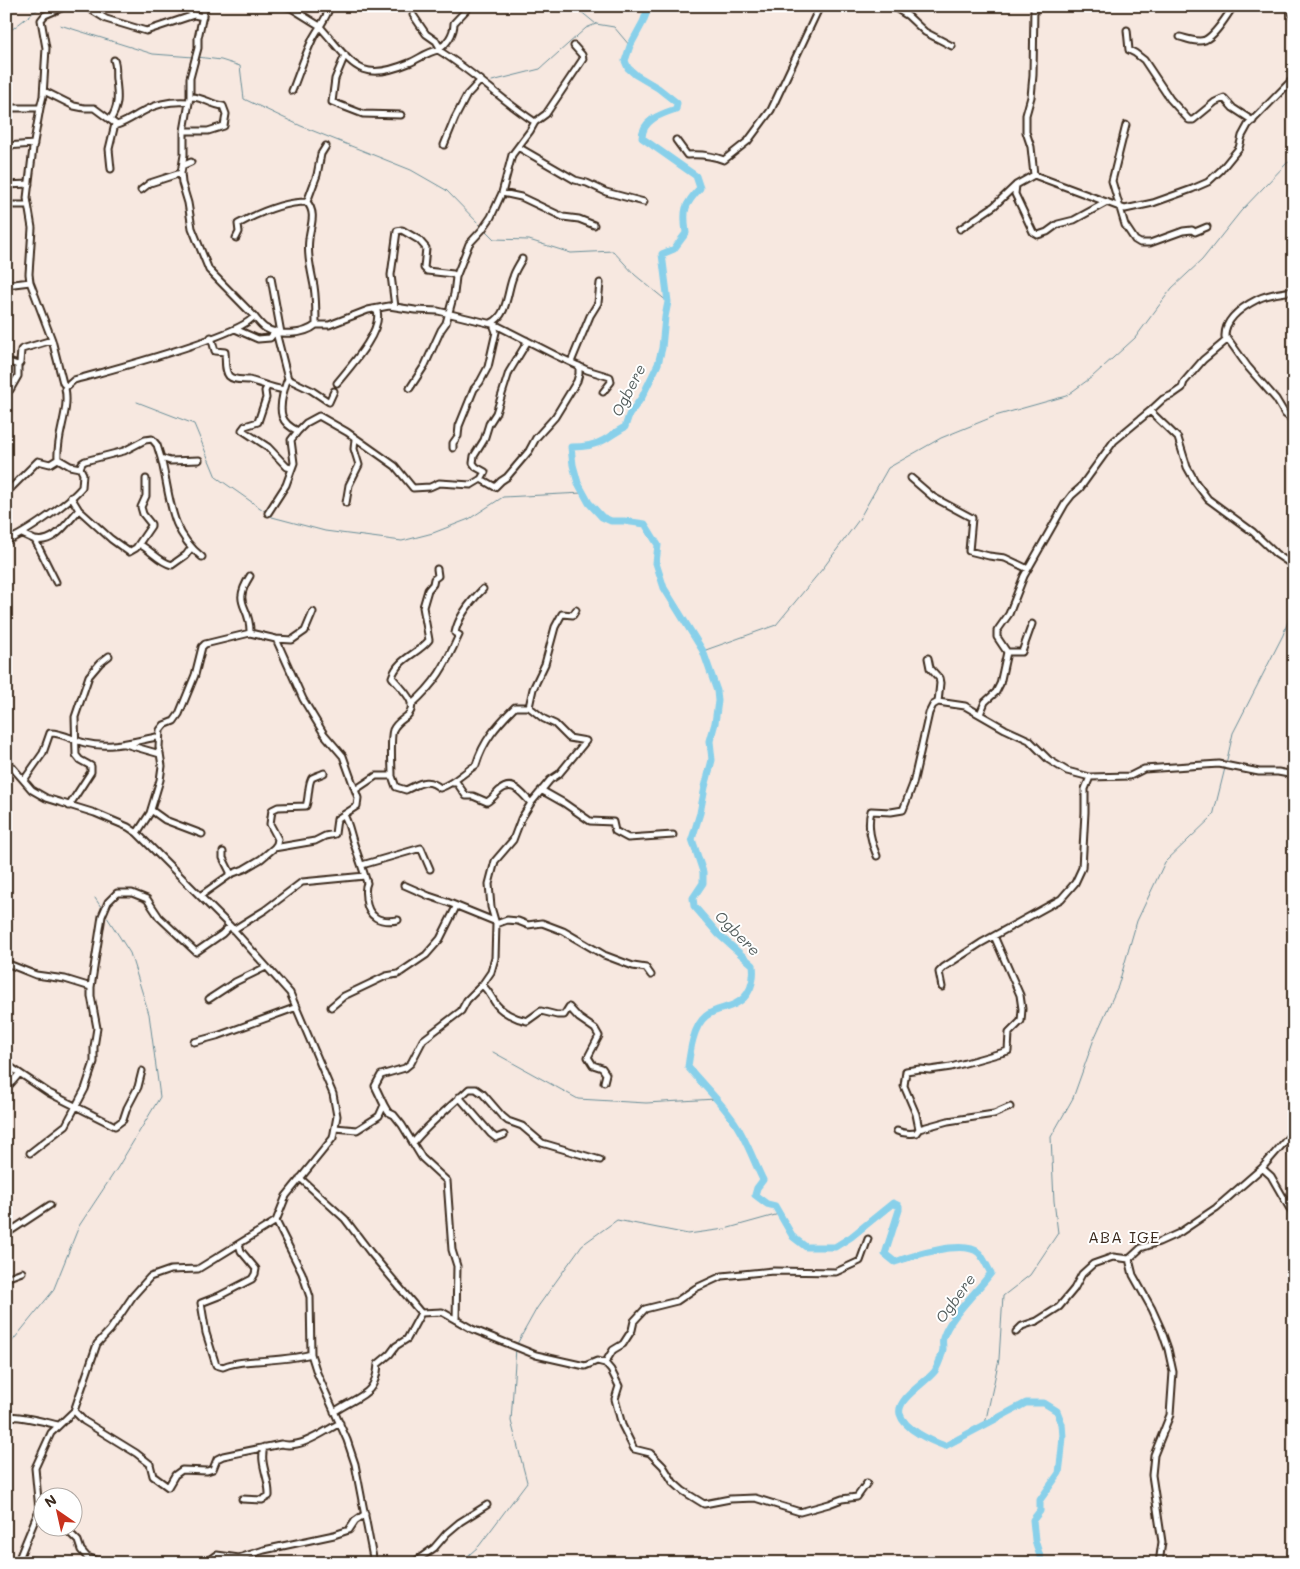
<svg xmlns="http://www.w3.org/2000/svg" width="1300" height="1569" viewBox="0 0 1300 1569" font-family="Mali,sans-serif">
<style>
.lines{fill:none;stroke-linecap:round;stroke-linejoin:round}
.stream{stroke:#698e98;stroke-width:1}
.river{stroke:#88d0ea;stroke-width:7}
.minor-casing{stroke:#3b2a1e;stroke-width:9}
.minor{stroke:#fff;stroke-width:5}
.labels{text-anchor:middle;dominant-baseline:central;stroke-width:4;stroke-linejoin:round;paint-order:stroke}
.water-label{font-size:15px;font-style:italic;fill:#525c5b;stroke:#fff}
.quarter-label{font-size:16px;letter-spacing:1px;fill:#3b2a1e;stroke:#fff}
</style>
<rect width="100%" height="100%" fill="#f7e8e0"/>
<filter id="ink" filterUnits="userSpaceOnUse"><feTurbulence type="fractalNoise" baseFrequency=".02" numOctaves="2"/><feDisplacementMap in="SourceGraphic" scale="10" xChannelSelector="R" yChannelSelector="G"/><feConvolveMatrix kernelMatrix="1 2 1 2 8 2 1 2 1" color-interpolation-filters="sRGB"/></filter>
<g filter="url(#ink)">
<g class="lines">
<path class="stream" d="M572,6L579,10L596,24L614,27L630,46
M60,25L153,54L193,57
M6,34L38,9L36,6
M197,57L221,60L240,66L244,99L301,126L411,170L446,190L482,227
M492,81L540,69L586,28L596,24
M485,230L494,239L529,240L571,253L613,251L635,275L668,302
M137,402L194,424L216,477L266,512
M269,514L272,517L325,531L402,541L433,533L469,519L503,497L583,493
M703,651L776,625L824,567L858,521L888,468L941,438L995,416L1066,396L1092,377L1135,338L1172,288L1202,260L1241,211L1287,163L1294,160
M1226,764L1233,733L1283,635L1294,605
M95,898L103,910
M493,1052L578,1099L646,1103L716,1099
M517,1344L537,1308L582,1245L617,1220L688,1234L725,1229L779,1214
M6,1349L53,1291L79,1226L118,1167L160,1097L149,1014L130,953L105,914
M985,1424L999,1359L1003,1296L1030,1275L1058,1233L1054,1201L1051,1137L1073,1098L1094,1039L1118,986L1137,921L1165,862L1213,816L1225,768
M460,1563L479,1546L527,1482L511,1421L516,1348"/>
<path class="river" d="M649,6L643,22L630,46L625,61L628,68L636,75L658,88L677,103L676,109C661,114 642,120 642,138L696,176L700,188C684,205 683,210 686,233L674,249L662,254L668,302L665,317L662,348L658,364L642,397L629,415L625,427C617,431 611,436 604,440C594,446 581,447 571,447L573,465L578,483L589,503L602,517L611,521H624L645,524L658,545L656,563L664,588L703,651L717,691L718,701L715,723L710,741L712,760L705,787L700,813L692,839L703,872V883L693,898L694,906L719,935L753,965C755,981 750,997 735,1004C725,1009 715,1009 706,1016C693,1026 690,1052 688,1067C703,1085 720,1101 733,1120C746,1138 753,1160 763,1180L757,1188L755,1195L767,1204L775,1206L793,1237L806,1247H835L851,1237L893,1203L899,1206V1210L885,1254L895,1262C912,1256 964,1239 979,1253C984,1258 987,1267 991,1273C977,1292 950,1316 943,1338C942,1341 943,1346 943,1349C942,1356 938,1365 935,1371C926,1383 896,1399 900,1414C904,1429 931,1441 945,1446L1026,1403H1044L1057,1411L1062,1424L1063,1437L1061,1457L1059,1473L1040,1500V1511L1033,1520L1035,1540L1042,1563"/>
<defs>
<path id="minor" d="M66,6L45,15L41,20L46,48L43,96L40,108L33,148L27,198L32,228L29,274L30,282L52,340L63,383L66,386
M85,6L106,19L146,31L194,15L203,17
M184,6L194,15
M205,6L198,38V48L190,78V97L184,131V155L181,173L182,183L188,203L192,228L209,270L254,316
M284,6L291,8L320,26L322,29C353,64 359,84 409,63C419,59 427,52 438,50C473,71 501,100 535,122
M892,6L908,16L925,32L952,46
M1290,6L1294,19
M413,15L426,34L436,41L439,46H443
M1127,30L1129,50L1135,53L1144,60L1170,99L1189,120H1193L1215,102L1224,98L1233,108L1253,121
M1180,37C1188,39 1197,43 1205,40C1216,35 1226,16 1234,6
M438,50C447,44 454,34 454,23L470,6
M345,55L335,79L332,102L363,114L401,115
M44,91L74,106L84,108H94L117,125C127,122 136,115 146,110C158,103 175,101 189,102
M292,91C299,73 305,55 313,38C319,27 327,18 330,6
M6,108H40
M110,120C119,107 118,96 116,80C115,73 117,67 114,60
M1126,125L1112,181L1125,225L1135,240L1140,243H1150L1183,231L1192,230L1195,232L1207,227
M184,131H208L224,126L226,114L223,106C211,105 202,96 190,97
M676,140L687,155C701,154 711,155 724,160L748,141L771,110L820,6
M444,145L455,118L467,95L481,80
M6,146L34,144
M518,147L575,180L587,183L606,192L644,202
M182,166L191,162
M111,169L109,149L115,124
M1034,175L1031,147L1026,132V115L1031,97L1033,75L1034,6
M6,185L29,184
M1016,185L1015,194L1033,232L1038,235L1047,232L1058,224L1074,220L1107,202
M141,190L150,183L181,173
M502,193L521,197L563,217L579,219L594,225
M6,205H28
M960,229L994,206L1016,185L1034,175L1125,209L1153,203L1192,189L1208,182L1221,170L1239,148L1242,136L1248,125L1294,78
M236,238L239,232L238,224C258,213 285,202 307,202
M456,277L469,244L482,230L491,217L502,193L512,155L530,131L535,122L546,114L583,59L582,55L574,46
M271,278L281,333
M6,285L30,282
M395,307L391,275L397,231L402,230L419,240L426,248L424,268L427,271L453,274L456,277L454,294L446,323L441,330L425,365L410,388
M491,323C508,316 507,291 513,277C515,270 519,265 522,259
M316,325H329L368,310L389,306L415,310L438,311L496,325L557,356L587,370L610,377L611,382L603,392
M235,329L258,339L270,338L276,331
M276,332L288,379L311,390L329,402L334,391
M211,337L215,351L225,352C226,360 224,370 229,376C234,381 242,379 249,380C261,383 271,388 284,390
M1228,339L1248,367L1276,399L1285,414L1294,421
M6,361L18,365L20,363L21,350L22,349L52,340
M571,362L590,316L598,303L600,283
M288,379C285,384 285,388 283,394C279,412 280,423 298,431L306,423L319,416L347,432L395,466L413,488L430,487L439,483L471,485L481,479L495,487L501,481L507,477L529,451L536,438L555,417L577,381L579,374V366
M337,383C350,367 383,331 377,311L373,309
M267,387L265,391L266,398L258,422L245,426L242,430L268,447L287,467L291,468
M10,390L18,376V365
M1150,411L1163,399L1172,395L1182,388L1184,382L1203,360L1228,339L1225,337C1224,319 1244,306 1258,299C1266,295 1285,292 1294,291
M453,448V443L458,436L459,426L474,389L480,382L488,367L496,332L493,324
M161,458C171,496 168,530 202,557
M80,468L82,463L85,461L124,451L145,440L152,439L157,445L161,458L170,461L199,460
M911,478L933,497L972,518L969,551L989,556L1005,558L1028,569
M481,479L485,472L476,467L473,463L474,456L484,440L489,424L496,413L509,372L526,344V340
M6,493L38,461L50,464L58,459
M346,503L349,485L359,465L354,449L355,439
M79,510L111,539L129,552L136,548L151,526V524L143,514L141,507L146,496V479
M268,513L286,485L294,463L291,440L298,431
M22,534L35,540L56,582
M35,540C55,544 67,522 79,510L71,497
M6,541C25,534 69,503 82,487L83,474L80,468L70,466L58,459C56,435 70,412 65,388L74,380C102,372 242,336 254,316C257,320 261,325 265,328C279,336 304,335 316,325C316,312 316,299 314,286C311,270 307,255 309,239C310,226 317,214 307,202L317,175L321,154L326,146
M139,544C151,550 159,562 172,565L186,555L191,548
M250,633C251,604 231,606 250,576
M1007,652H1022L1032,624
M928,658L930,668L939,678L940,683L938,702
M411,705C436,683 445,666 459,635L455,633C458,617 472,600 483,589
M529,707L533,689L545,664L555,627L562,614L573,615L576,610
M980,714L985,702L996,692L1000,684L1007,652L997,637V631L1009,614L1024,576L1065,504L1072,495L1080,488L1114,441L1150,411L1178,438L1187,467L1196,483L1208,499L1253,532L1276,554L1294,566
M125,744L160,754
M6,760L32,790L46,798L95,813L128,827L137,833L230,926L290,993L333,1094L337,1116L333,1138L286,1196L276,1221L302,1273L310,1297L311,1354L317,1373L347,1440L355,1464L374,1563
M392,776C392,765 390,738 393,730C396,723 402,720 407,716C421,703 399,687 392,677C398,658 418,654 429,640L423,607L428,590L433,584L434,579L438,576L437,569
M24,780L43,753L50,733C63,733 73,740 85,743C109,749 132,742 156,737L159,738
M453,783H457L466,796H473L487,802C492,799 495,795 499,791C513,779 521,793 531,803
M541,790L564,803L590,821L613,822L615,831L628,838L673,835
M69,806L91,772V766L80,760L76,755L75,717L89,676L100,663L109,656
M151,810L165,820L202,834
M344,815C349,824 350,832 353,841C358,856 363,869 367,883C364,889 366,893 366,899C368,918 380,923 398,920
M137,833L150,813L160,780L162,766L159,747L160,730L164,725L174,721L179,714L195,675L202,647L205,644L250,633L276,639L292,640L305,631L313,612
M274,848L315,841L325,836L335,834L337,819L357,806L358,798L343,756L324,734L303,699L276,639
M223,852V858L231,874
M877,856C871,843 867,825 871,811L891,812L903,810L913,784L929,713L933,705L938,702L965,706L1005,729L1029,740L1049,760L1067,771L1090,777L1130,776L1144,769L1219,764L1259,772H1278L1294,775
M362,865L421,848L430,869
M404,885L429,896L447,902L494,921
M200,896L231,874L244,869L261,859L274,848L277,844L278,839L270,824L272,810L278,807L306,806C309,799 308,782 312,778C315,776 320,775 324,773
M496,924L507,920L518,921L528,925L542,923L563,931L604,955L633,966L646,968L651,975
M233,930L265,910L302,882L365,876
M6,963L36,975L65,979L91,987V996L97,1028L94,1047V1062L85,1089L66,1125L30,1153
M482,985C488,990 490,995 494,1001C500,1012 516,1019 527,1021L541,1011L557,1015H564L569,1007L579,1018L595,1029L599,1036L588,1057L593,1065L602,1068L606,1074L604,1082
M91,987L102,916L108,902L117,893H132L147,899L159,917L196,952L222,934L230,926
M942,987L939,972L944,967L981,943L1061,899L1075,883L1082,868L1085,812V789L1090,777
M209,999L235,982L266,967
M331,1007L344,996L386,976L398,974L426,955L440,939L456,907
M194,1042L220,1035L297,1007
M6,1064L49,1093L115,1126L123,1120L127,1108L138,1087L142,1071
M6,1089L19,1074
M459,1097L491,1134L496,1138L504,1135
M384,1105L388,1112L394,1115L402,1125L422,1158L447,1181L452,1250L457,1266L456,1320
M335,1128L357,1130L379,1116L384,1105L375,1086L381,1075L405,1068L411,1063L423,1040L461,1011L467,1000L482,985L491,972L495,958L496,924L491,907L489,884L495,861L513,840L521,819L531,803L550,780L559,774L586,741L569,738L555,724L544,719L529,707H515C497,725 483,741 476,765C463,773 454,784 440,788C427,777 419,784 406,790L396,787L392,776H376L355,790
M919,1129L948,1121L994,1114L1010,1107
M897,1131C904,1134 909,1134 916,1133L919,1129L916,1114L904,1086L906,1071L920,1069L930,1070L951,1067L1008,1051L1009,1033L1021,1021L1022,1009L1020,995L994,936
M413,1143C429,1123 450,1107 469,1089H476L483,1094L502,1116L508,1121L522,1126L542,1143L600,1160
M1262,1168L1271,1176L1294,1216
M300,1178L345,1219L370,1252L421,1313L442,1312L472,1329L536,1355L585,1366L597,1361L605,1363L611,1370L619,1386L615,1399L622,1425L634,1449L650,1453L663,1466L673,1482L683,1491L704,1504L730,1499L755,1498L800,1512L829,1504L842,1499L857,1497L867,1483
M6,1234L50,1205
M239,1244L241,1251L256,1269L255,1274L252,1279L219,1296L201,1303L206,1333L216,1365L223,1367C233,1362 244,1362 255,1361C273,1360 293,1359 311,1354
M6,1278L22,1272
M1016,1332L1022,1326L1037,1321L1059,1307L1074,1289L1082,1274L1093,1264L1113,1257L1129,1259
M605,1363L613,1350L623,1344L632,1330L634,1321L645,1309L677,1301L696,1288L722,1276L773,1271L836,1272L860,1261L868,1239
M74,1411L84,1421L136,1453L150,1464L153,1476L168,1487L175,1475L182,1470L207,1471L213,1469L217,1459L223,1456L281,1444C301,1449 323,1432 340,1423
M334,1412C358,1395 376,1397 378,1364L390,1354L396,1346L407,1339L421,1313
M6,1416C24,1416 41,1421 58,1425
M242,1499L262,1500L269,1496C270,1479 259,1464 264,1447
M63,1526L78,1541L81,1550L87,1557L105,1563
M16,1563L18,1561L39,1510L35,1468L51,1433L74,1411L97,1344L110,1330L133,1296L150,1277L170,1270L198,1269L276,1221
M206,1563L217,1555L239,1558L264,1550L334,1535L349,1530L355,1521L365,1514
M413,1563L434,1548L447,1533L460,1522L487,1505
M1159,1563L1162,1542L1152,1475L1154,1455L1170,1415L1173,1372L1168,1349L1161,1329L1152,1309L1133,1275L1129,1259L1141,1248L1159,1242L1179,1233L1216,1208L1262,1168L1294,1131"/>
</defs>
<use href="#minor" class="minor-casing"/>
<use href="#minor" class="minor"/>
</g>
</g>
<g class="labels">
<g class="water-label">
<text transform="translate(628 390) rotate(-63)">Ogbere</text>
<text transform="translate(738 933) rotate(45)">Ogbere</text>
<text transform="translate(955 1298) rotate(-54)">Ogbere</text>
</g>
<g class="quarter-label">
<text x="1124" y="1236">ABA IGE</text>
</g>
</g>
<rect width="1300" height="1569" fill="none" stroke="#fff" stroke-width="25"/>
<rect x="12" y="12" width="1275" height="1544" fill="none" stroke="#3b2a1e" stroke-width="2" filter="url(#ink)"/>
<g transform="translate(58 1512) rotate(326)"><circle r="24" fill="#ffffff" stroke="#b1aaa5"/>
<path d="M0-4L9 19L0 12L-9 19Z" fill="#c8321e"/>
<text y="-8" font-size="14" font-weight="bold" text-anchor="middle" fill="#3b2a1e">N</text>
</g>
</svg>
